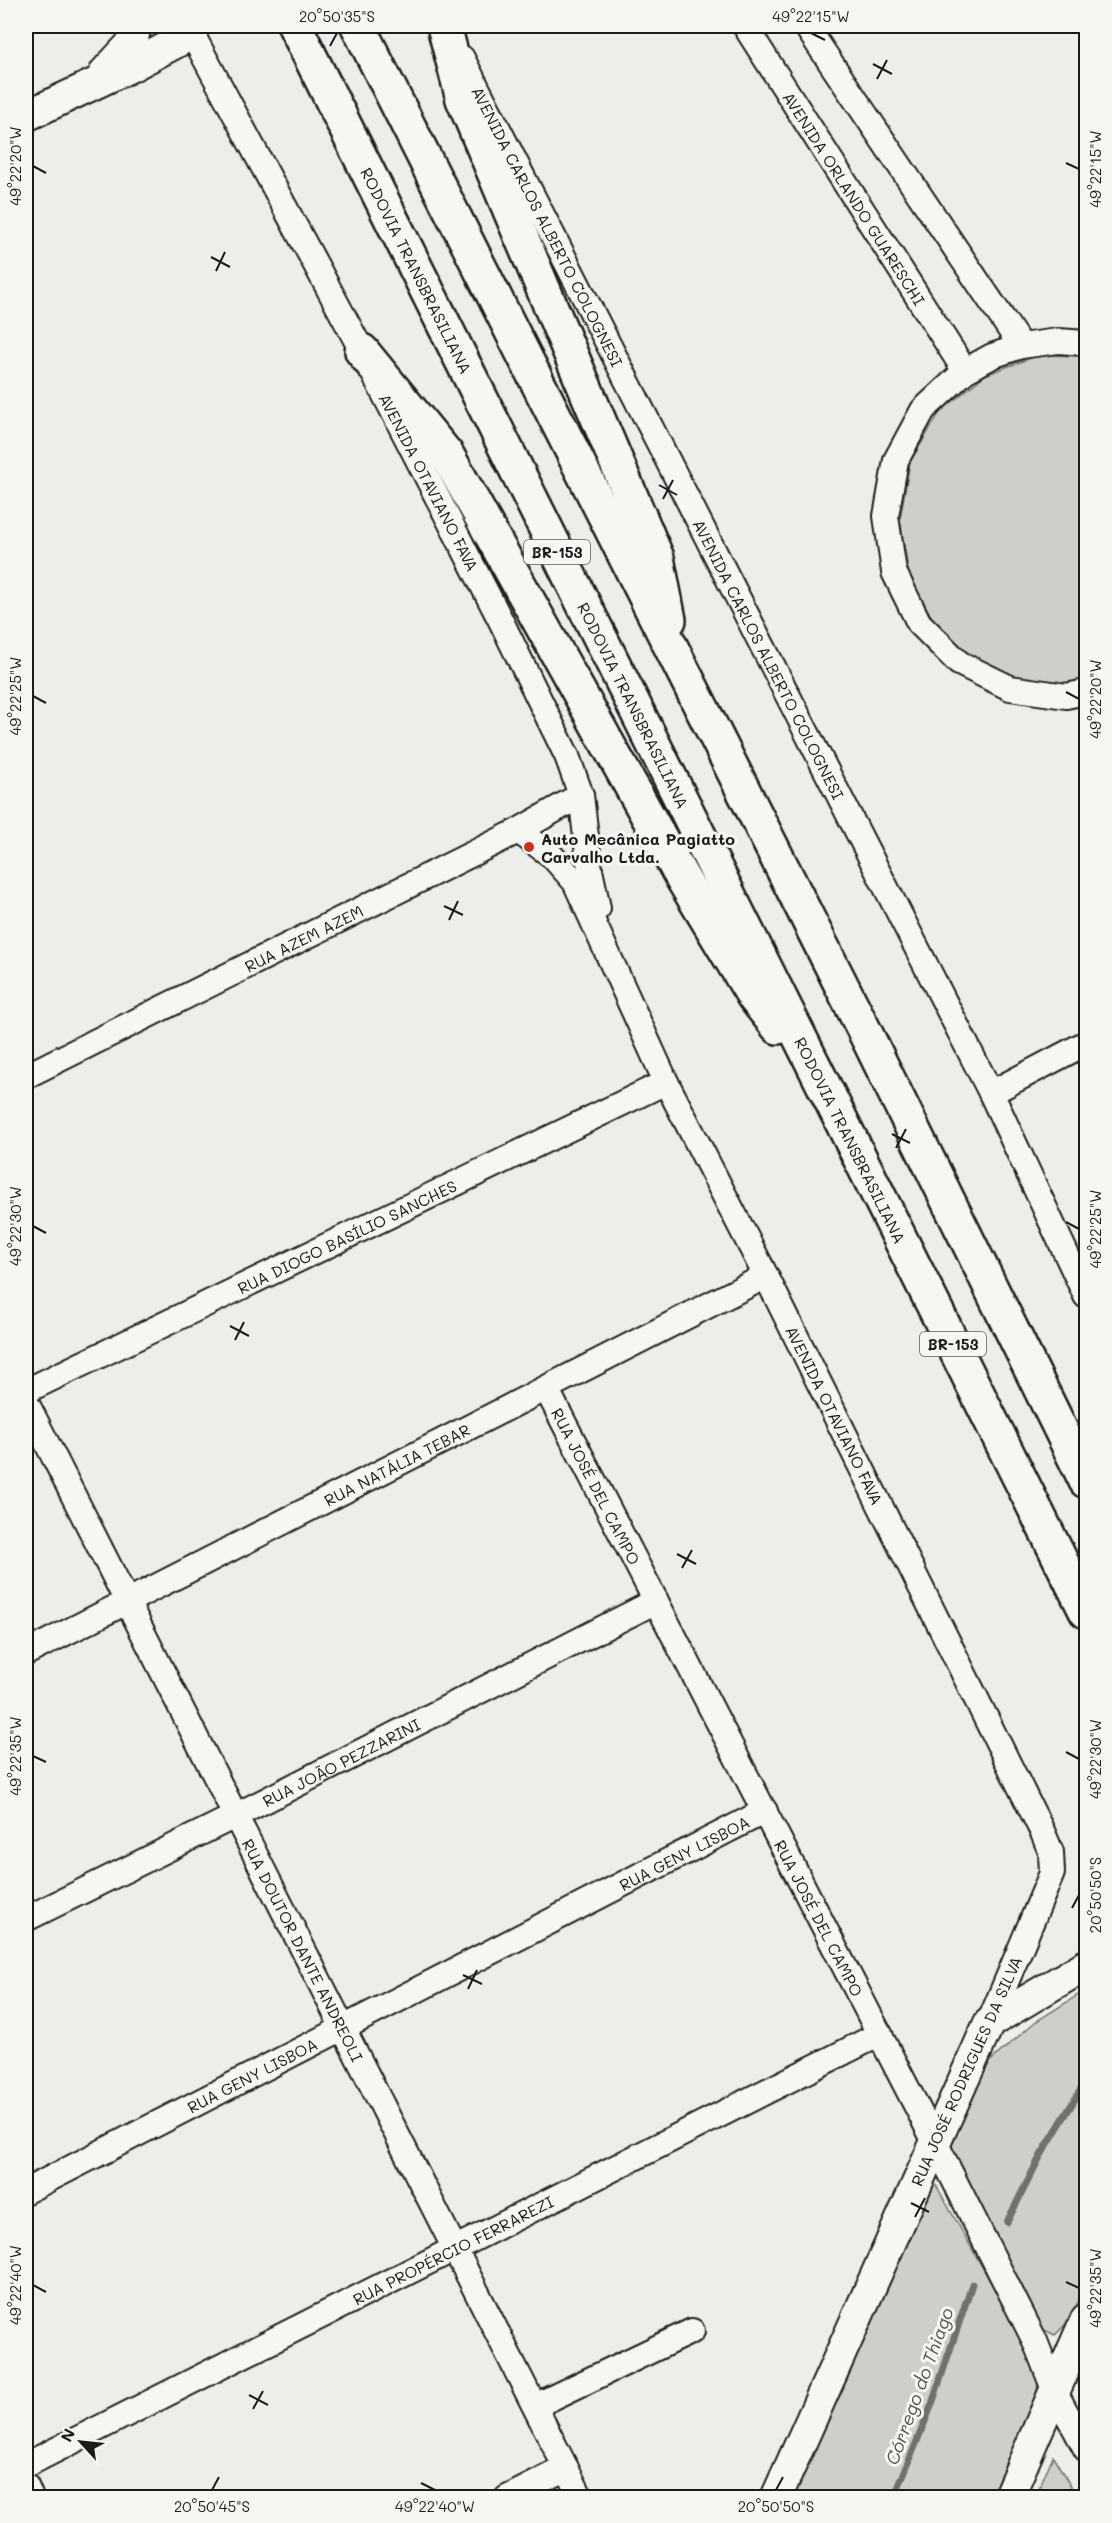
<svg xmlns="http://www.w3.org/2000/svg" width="1112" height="2523" viewBox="0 0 1112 2523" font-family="Mali,sans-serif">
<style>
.green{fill:#cececb;stroke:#757574;stroke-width:1.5}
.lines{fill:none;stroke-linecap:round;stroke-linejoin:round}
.stream{stroke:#6f6f6d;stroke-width:7}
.minor-casing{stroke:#1c1c1c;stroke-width:28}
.major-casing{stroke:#1c1c1c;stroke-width:34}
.highway-casing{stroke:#1c1c1c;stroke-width:38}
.minor{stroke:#f6f6f2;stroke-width:24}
.major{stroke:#f6f6f2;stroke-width:30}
.highway{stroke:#f6f6f2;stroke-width:33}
.ticks{fill:none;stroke:#1c1c1c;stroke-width:2}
.poi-dot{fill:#c8321e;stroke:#f6f6f2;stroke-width:2}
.labels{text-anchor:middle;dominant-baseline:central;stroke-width:6;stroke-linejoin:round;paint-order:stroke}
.shield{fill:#f6f6f2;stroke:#5d5d5c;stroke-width:1.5}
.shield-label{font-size:15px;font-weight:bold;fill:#1c1c1c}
.street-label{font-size:16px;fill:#1c1c1c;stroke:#f6f6f2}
.poi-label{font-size:16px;font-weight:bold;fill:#1c1c1c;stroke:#f6f6f2;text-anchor:start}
.water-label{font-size:18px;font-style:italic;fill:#535352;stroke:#f6f6f2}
.neatline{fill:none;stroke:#1c1c1c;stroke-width:2}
.ticks-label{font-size:15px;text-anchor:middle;fill:#1c1c1c}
</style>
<rect width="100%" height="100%" fill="#edede9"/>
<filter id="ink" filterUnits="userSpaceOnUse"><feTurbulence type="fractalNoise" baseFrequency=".0167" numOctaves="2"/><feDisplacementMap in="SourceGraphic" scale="12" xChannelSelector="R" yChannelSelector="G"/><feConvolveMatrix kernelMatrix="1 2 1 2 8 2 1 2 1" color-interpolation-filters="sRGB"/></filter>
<g filter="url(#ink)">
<path class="green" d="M1039,355L1086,356V685H1036L982,665L937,627L909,576L900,519L910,462L940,412L985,375Z
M1086,1990V2284L1070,2320L1055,2335L1038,2327L950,2144L952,2129L989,2062L1035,2022Z
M923,2180L936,2185L1039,2368L1036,2403L995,2497L785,2498Z
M1053,2456L1077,2497H1035Z"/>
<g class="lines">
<path class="stream" d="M1007,2222L1040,2157L1086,2081
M894,2498L932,2404L972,2284"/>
<defs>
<g id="minor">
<path id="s1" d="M745,26L965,371"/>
<path d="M806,26L1021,346"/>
<path id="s2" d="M192,34L362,351L500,619L567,756L581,795L590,870L598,908"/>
<path id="s3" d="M462,58L991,1093L1086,1296"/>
<path d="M1086,343L1058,341L1021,346L992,356L965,371L923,410L896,460L886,516L894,572L919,623L959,663L1010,688L1066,696L1086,692"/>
<path id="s4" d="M518,831L551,855L575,882L666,1082L766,1276L1043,1833L1051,1852L1052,1873L989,2023"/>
<path id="s5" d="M26,1076L518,831L581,795"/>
<path d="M991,1093L1086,1043"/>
<path id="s6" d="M547,1390L935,2142L1035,2341L1055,2392L1086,2449"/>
<path id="s7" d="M26,1391L666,1082"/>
<path id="s8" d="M26,1402L581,2498"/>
<path id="s9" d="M26,1653L766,1276"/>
<path id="s10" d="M26,1919L235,1816L656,1601"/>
<path id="s11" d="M26,2191L765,1811"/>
<path d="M535,2406L692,2331"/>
<path id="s12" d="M26,2465L880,2034"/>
<path d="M26,2486L31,2498"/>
<path d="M507,2498L566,2468"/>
</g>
<path id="major" d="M105,72L132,43L136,26
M26,116L132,66L192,34L187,26
M776,2498L989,2023L1086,1965
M1008,2498L1086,2319"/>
<g id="highway">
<path id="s13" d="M295,26L1086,1611"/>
<path d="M358,26L863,1028L1086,1481"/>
<path d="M444,26L463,99L657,558L669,620"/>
<path d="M362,351L447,455L684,881L754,997L778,1027"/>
</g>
</defs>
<use href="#minor" class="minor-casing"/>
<use href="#major" class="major-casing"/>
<use href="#highway" class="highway-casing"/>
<use href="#minor" class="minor"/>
<use href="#major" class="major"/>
<use href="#highway" class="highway"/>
</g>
</g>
<path class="ticks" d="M811,33L825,40M330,46L337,33M873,64L892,74M877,79L887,60M1066,163L1079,169M33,166L46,173M211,257L230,267M216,271L225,252M659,485L677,495M663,499L673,480M1066,692L1079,699M33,696L46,703M444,906L463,915M449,920L458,901M892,1134L910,1143M896,1148L906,1129M1066,1222L1079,1229M33,1226L46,1233M230,1326L249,1336M235,1340L244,1322M677,1554L696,1564M682,1568L692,1550M1066,1752L1079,1759M33,1756L46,1762M1072,1908L1079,1895M463,1975L482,1984M468,1989L477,1970M911,2203L929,2212M915,2217L925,2198M1066,2282L1079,2288M33,2285L46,2292M249,2395L268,2405M253,2409L263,2391M421,2483L435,2490M212,2490L219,2477M776,2490L783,2477"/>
<circle class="poi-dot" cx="529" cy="847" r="6"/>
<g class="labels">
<g class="shield">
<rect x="524" y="540" width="66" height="24" rx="4.5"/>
<rect x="920" y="1332" width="66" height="24" rx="4.5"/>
</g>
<g class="shield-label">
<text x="557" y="552">BR-153</text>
<text x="953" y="1344">BR-153</text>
</g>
<g class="street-label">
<text stroke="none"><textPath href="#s1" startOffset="204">AVENIDA ORLANDO GUARESCHI</textPath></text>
<text stroke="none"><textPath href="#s3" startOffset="189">AVENIDA CARLOS ALBERTO COLOGNESI</textPath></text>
<text stroke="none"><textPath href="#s13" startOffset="273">RODOVIA TRANSBRASILIANA</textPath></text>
<text stroke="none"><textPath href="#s2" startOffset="507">AVENIDA OTAVIANO FAVA</textPath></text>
<text stroke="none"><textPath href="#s3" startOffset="675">AVENIDA CARLOS ALBERTO COLOGNESI</textPath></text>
<text stroke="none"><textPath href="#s13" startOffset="759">RODOVIA TRANSBRASILIANA</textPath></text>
<text stroke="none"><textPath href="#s5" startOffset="310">RUA AZEM AZEM</textPath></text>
<text stroke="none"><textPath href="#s13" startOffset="1245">RODOVIA TRANSBRASILIANA</textPath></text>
<text stroke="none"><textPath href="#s7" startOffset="356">RUA DIOGO BASÍLIO SANCHES</textPath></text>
<text stroke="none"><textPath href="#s4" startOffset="670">AVENIDA OTAVIANO FAVA</textPath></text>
<text stroke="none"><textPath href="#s9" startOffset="416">RUA NATÁLIA TEBAR</textPath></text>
<text stroke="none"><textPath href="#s6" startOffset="108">RUA JOSÉ DEL CAMPO</textPath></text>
<text stroke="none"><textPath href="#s10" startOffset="352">RUA JOÃO PEZZARINI</textPath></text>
<text stroke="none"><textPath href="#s11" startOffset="740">RUA GENY LISBOA</textPath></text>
<text stroke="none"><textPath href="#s6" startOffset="594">RUA JOSÉ DEL CAMPO</textPath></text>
<text stroke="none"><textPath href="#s8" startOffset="614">RUA DOUTOR DANTE ANDREOLI</textPath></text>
<text transform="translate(966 2071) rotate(-66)">RUA JOSÉ RODRIGUES DA SILVA</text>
<text stroke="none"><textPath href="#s11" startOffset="254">RUA GENY LISBOA</textPath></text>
<text stroke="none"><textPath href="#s12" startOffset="478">RUA PROPÉRCIO FERRAREZI</textPath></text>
</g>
<g class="poi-label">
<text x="541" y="838">Auto Mecânica Pagiatto<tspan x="541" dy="18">Carvalho Ltda.</tspan></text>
</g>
<g class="water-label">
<text transform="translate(919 2386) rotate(-70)">Córrego do Thiago</text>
</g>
</g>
<rect width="1112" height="2523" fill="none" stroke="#f6f6f2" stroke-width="66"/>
<g transform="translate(81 2442) rotate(297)" stroke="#f6f6f2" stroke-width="4.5" paint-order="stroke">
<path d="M0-4.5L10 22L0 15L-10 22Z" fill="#1c1c1c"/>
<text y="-9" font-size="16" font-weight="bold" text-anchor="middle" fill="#1c1c1c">N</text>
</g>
<rect x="33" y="33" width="1046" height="2457" class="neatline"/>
<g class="ticks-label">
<text x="337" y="22">20°50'35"S</text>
<text x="811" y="22">49°22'15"W</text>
<text transform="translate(16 166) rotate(-90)" y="5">49°22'20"W</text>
<text transform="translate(1096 169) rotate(-90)" y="5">49°22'15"W</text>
<text transform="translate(16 696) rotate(-90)" y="5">49°22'25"W</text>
<text transform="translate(1096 699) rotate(-90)" y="5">49°22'20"W</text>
<text transform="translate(16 1226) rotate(-90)" y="5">49°22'30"W</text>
<text transform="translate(1096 1229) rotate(-90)" y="5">49°22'25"W</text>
<text transform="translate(16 1756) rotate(-90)" y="5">49°22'35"W</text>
<text transform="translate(1096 1759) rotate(-90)" y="5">49°22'30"W</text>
<text transform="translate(1096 1895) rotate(-90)" y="5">20°50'50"S</text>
<text transform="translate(16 2285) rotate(-90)" y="5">49°22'40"W</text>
<text transform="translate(1096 2288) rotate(-90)" y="5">49°22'35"W</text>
<text x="212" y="2512">20°50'45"S</text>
<text x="435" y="2512">49°22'40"W</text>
<text x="776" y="2512">20°50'50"S</text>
</g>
</svg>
